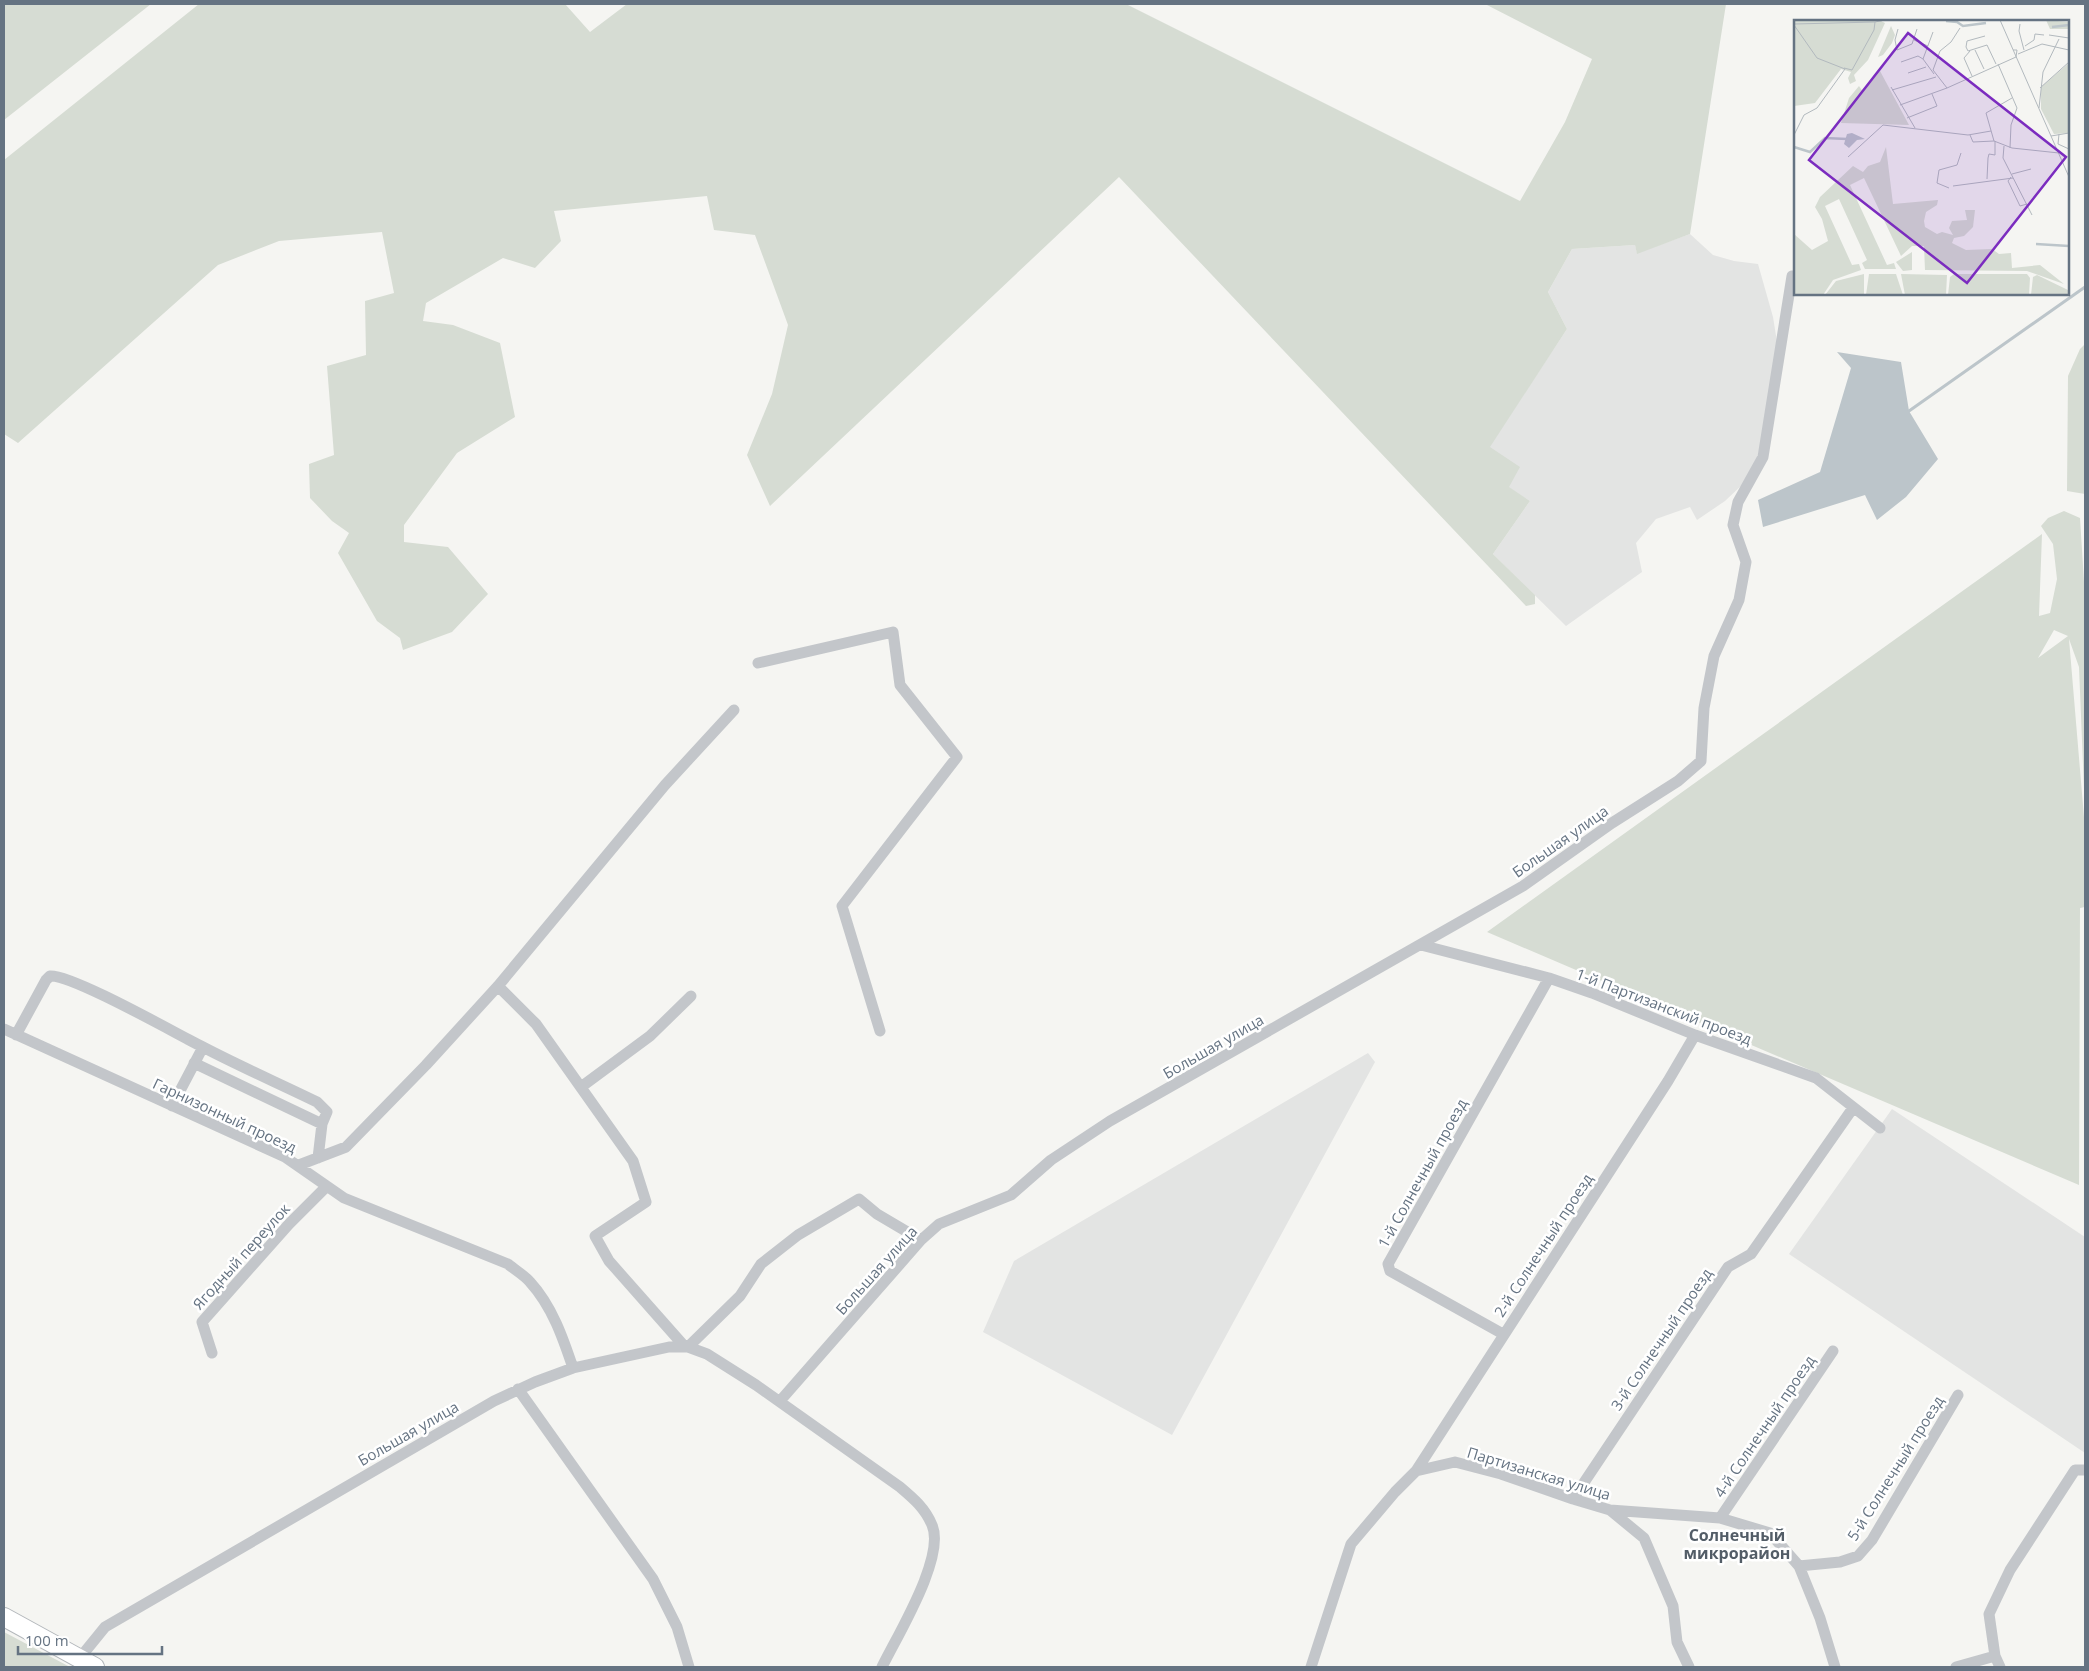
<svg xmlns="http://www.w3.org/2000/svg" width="2089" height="1671" viewBox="0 0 2089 1671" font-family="'Open Sans',sans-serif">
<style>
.built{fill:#e3e4e3}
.green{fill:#d6dcd3;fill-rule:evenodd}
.water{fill:#bcc5ca}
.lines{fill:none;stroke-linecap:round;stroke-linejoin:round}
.stream{stroke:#bcc5ca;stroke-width:3}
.primary-casing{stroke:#b4b8bc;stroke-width:20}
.street{stroke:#c3c6ca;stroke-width:11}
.primary{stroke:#fff;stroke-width:18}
.labels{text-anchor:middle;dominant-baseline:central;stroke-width:5;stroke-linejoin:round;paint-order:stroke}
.street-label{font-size:15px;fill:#657382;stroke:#fff}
.neighbourhood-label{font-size:16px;font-weight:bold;fill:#535d67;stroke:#fff}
.inset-river{fill:none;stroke:#bcc5ca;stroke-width:2.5}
.inset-road{fill:none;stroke:#b2b9be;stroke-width:1}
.view{fill:#7b2cbf;fill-opacity:0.15;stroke:#7b2cbf;stroke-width:2.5}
.inset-edge{fill:none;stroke:#657382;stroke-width:2.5}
</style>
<rect width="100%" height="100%" fill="#f5f5f2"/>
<path class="built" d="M1690,234L1713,255L1734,261L1758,264L1773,317L1778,348L1763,437L1755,465L1744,483L1725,501L1697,520L1690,507L1656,519L1636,543L1642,572L1566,626L1493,554L1530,501L1508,487L1489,447L1567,329L1548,292L1572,249L1635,245L1637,253Z
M1368,1053L1375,1062L1172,1435L983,1332L1014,1261Z
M1892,1109L2085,1237V1453L1789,1254Z"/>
<path class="green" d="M4,4H151L4,120Z
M199,4H565L590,32L627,4H1126L1520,201L1565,122L1592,59L1485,4H1726L1690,234L1637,254L1635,245L1572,249L1548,292L1567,329L1490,447L1520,467L1509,487L1530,501L1493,554L1535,595V604L1526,606L1119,177L770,506L747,455L772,394L788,325L755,235L714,230L707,196L554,211L561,241L535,268L503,258L426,303L423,321L453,325L500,343L515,417L457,453L404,525V542L448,547L488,594L452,632L403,650L400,638L377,621L338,553L349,533L332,521L310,498L309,464L334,455L327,366L366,355L365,301L394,293L382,232L279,241L218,265L18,443L4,434V160Z
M2085,344V494L2067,491L2068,376L2080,349Z
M2064,511L2080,518L2085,598V814L2079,667L2069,639L2085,829V907L2080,908L2079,1185L1487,932L2042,534L2039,616L2050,613L2057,579L2053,544L2041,526L2048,518ZM2054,630L2068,636L2038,658Z
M4,1632L70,1667H4Z"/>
<path class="water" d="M1837,352L1901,362L1909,411L1938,459L1906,497L1877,520L1865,495L1763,527L1758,500L1820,472L1851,368Z"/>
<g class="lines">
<path class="stream" d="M1909,411L2085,287"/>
<defs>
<path id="primary" d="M4,1617L95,1667"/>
</defs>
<use href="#primary" class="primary-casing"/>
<path class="street" d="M758,663L893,632L900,685L957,757L842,906L880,1031
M1421,945L1549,978L1592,993L1695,1035L1816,1078L1880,1128
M498,986L536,1024L633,1161L646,1202L595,1236L609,1261L685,1347
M4,1029L285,1157L344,1198L508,1264C515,1270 524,1275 530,1282C552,1306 563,1338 573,1368
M16,1035L46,980L50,976C71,974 175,1033 201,1046C239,1066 278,1083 317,1102L327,1112L322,1124L318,1158
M194,1063L322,1124
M581,1087L650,1036L691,996
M172,1106L203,1047
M299,1165L346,1147L426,1065L498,986L665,785L734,710
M1503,1334L1390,1271L1388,1264L1549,978
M688,1347L740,1296L761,1264L798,1235L859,1199L877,1214L921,1240
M212,1353L202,1322L289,1224L326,1187
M518,1389L653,1579L677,1627L689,1667
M780,1401L921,1240L939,1224L1011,1195L1051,1160L1110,1121L1523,886L1612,823L1678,781L1701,761L1704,708L1714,656L1739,600L1746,562L1733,525L1738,502L1763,457L1792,276
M1416,1471L1668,1081L1695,1035
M1573,1499L1728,1267L1751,1254L1853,1108
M1610,1510L1720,1518L1770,1533L1799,1566L1820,1618L1835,1667
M1720,1518L1833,1351
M1799,1566L1840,1562L1858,1556L1872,1540L1958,1395
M79,1659L105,1627L494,1401L535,1382L573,1368L669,1347H688L707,1354L756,1385L900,1487C913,1498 925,1508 932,1525C946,1557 897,1636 882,1667
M1311,1667L1351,1544L1395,1492L1416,1471L1455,1462L1501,1474L1573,1499L1610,1510L1644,1538L1673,1606L1677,1642L1689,1667
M1956,1667L1995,1656
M2000,1667L1995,1656L1989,1614L2010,1570L2075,1470H2085"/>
<use href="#primary" class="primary"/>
</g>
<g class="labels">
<g class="street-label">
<text transform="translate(1560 841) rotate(-35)">Большая улица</text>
<text transform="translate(1664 1006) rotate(21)">1-й Партизанский проезд</text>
<text transform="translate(1213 1046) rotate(-30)">Большая улица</text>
<text transform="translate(225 1115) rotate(25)">Гарнизонный проезд</text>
<text transform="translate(1422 1173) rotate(-61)">1-й Солнечный проезд</text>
<text transform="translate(1543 1245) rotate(-57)">2-й Солнечный проезд</text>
<text transform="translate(241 1256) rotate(-48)">Ягодный переулок</text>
<text transform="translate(876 1270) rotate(-48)">Большая улица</text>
<text transform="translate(1661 1339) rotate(-56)">3-й Солнечный проезд</text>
<text transform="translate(1764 1426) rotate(-56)">4-й Солнечный проезд</text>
<text transform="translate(408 1433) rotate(-30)">Большая улица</text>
<text transform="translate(1895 1468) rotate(-58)">5-й Солнечный проезд</text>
<text transform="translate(1539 1473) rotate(17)">Партизанская улица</text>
</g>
<g class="neighbourhood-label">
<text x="1737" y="1535">Солнечный<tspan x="1737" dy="18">микрорайон</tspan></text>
</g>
</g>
<g transform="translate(1794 20)">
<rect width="275" height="275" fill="#f5f5f2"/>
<path d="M0,0H85L91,3L74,40L60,55L62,61L56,64L54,58L57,52L47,49L21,83L0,86ZM252,0L275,2V9H256ZM97,6L101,15L98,23L89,35L84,37ZM275,43V113L260,114L247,89V67ZM86,51L115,105L47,103L55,78L65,66L69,72ZM92,127L99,184L144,180L143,185L132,192L130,201L131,207L143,214L148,212L159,215L155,208L158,201L173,200L171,190H181L179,207L170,216L160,218L158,223L172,230L198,229L205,234L217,233L218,248L246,245L270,264L233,251L131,250L130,226H118L107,236L70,158L56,165L93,245L100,243L102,249H71L68,243L73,240L45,179L31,186L58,245L65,244L67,250L39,260L29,275H0V214L18,230L34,221L28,199L21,187L26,177L59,146L69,152L74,146L86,142ZM118,232V250L109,251L102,242ZM70,254V275H31L42,261ZM75,254H102L109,275H72ZM107,254L153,255L152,275H111ZM160,254H233L236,258L235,275H154L156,257ZM243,255L274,270L275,275H237L239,257Z" fill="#d6dcd3"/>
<path d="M58,113L71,119L63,120L55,128L50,124L53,114Z" fill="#bcc5ca"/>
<path class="inset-river" d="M152,1L163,2L169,6L192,3M258,7L275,5M0,127L16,132L31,118L53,119M242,224L275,226"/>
<path class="inset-road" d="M206,0L275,157M0,4L81,2M226,4L225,11L230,30M0,5L23,38L51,49L23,88L10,95L0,115M166,8L157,22L146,31L139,50L153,68L222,37L223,30H219M104,9L101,20L103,30L118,24L123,9M139,12L129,39L140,54M255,15L275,18M191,16L173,21L172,27L174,31L193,25L202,44M120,20L134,26M231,26L240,20L241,14L250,15M181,30L190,49M176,31L170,38L178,56M224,34L248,24L275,30M107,42L124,36L129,39M204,44L223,88L217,105L216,128M50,48L58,50L80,10L81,2L91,0M114,53L132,47M97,67L121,108M246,68L275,42M98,70L142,57M218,78L192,93L200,121L218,128L265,133M106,85L153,68M245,88L249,52L265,19M113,98L143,86L138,74M265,114L264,124L275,129M176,115L179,122L200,121M257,116L275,113M210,126L209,138L238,195M54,137L89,105L174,115L197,111M218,154L237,149M217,157L214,161L226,186L233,184M193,159L194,138L195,134L201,135V121M159,166L219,158M155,168L143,163L145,150L163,145L167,133"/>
<path class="view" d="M114,13L272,137L173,263L15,140Z"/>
<rect width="275" height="275" class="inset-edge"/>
</g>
<rect width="2089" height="1671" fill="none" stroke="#657382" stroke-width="10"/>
<path d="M18 1646v8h144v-8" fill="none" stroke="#657382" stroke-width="2.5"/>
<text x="25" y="1646" font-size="15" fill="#657382" stroke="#ffffff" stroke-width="4" paint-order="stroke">100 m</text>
</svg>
